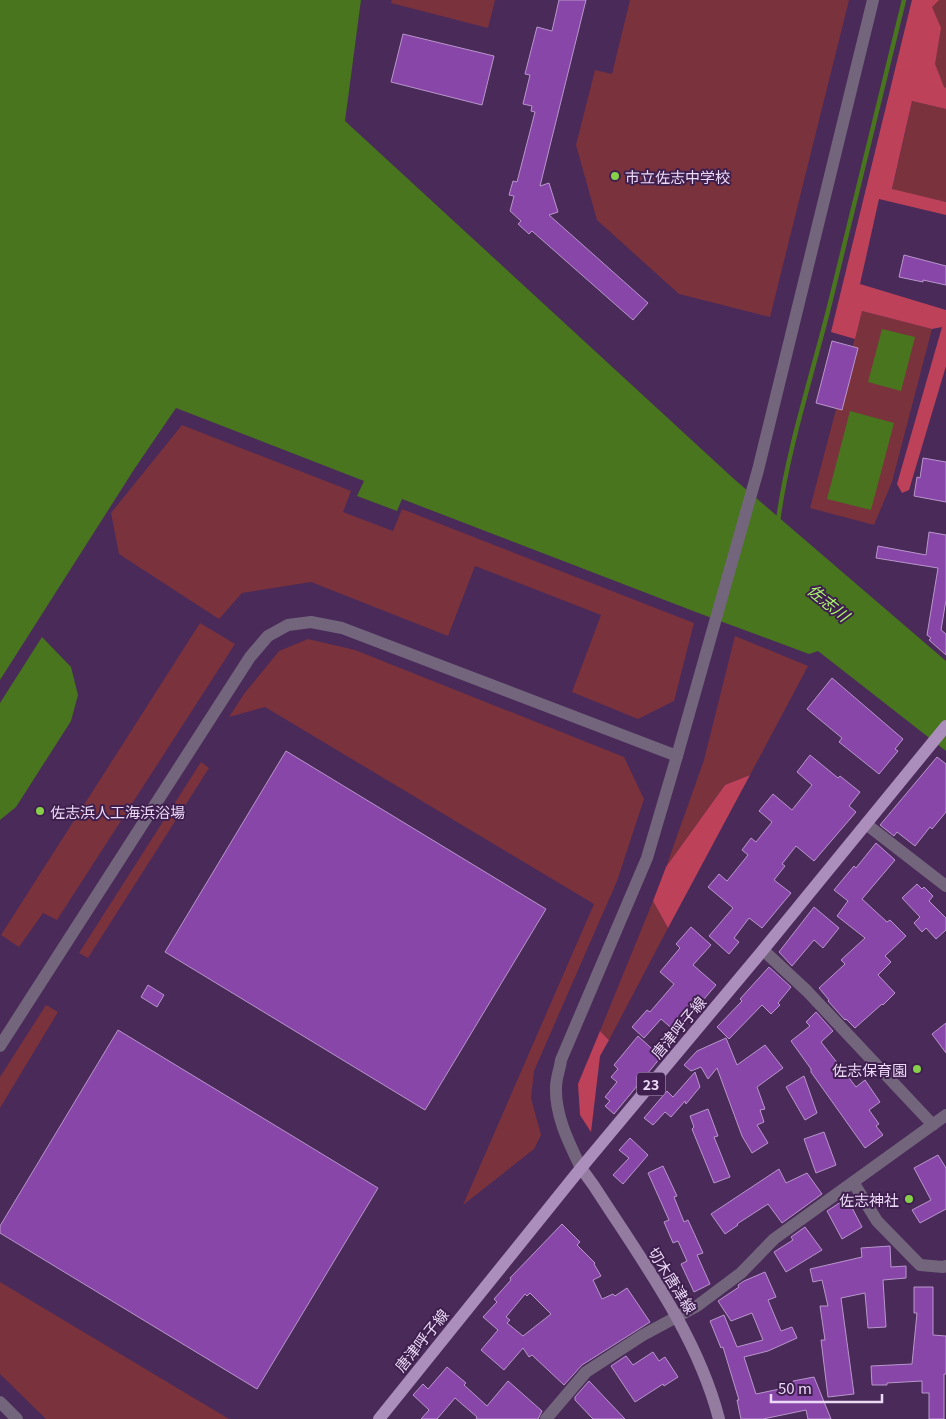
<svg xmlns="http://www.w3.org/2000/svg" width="946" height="1419" viewBox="0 0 946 1419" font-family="Georgia,'Noto Sans JP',serif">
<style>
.green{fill:#7a323d}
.forest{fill:#bd4259}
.water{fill:#48751e}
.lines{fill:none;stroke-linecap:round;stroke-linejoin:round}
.stream{stroke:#48751e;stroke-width:4.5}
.building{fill:#8847a8;stroke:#b995cc;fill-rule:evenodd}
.minor{stroke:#73657c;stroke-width:12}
.tertiary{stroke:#73657c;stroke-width:12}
.secondary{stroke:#937ca0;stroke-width:12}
.primary{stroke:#ac8ebd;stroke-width:12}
.poi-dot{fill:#87cf4a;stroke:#3f1f4e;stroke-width:2}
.labels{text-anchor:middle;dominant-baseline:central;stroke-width:4;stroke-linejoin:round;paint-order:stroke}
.shield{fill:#3f1f4e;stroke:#b7a1c4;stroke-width:1}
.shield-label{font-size:14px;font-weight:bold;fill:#ebd9f6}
.poi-label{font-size:15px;fill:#ebd9f6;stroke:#3f1f4e;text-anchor:start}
.street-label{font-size:15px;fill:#ebd9f6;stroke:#3f1f4e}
.water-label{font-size:16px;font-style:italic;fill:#abf86d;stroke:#3f1f4e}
</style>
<rect width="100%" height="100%" fill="#492a59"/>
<path class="green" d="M392,0H495L488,28L391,3Z
M630,0H849L770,317L679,294L597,220L576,145L595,70L612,74Z
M912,0H946V88L893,78Z
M912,101L946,109V202L892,190Z
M862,311L932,329L892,482L874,525L810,508Z
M182,425L351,491L343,512L393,531L402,509L694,623L674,701L638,719L572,692L601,615L475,566L448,636L311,582L242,593L219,619L119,554L111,513Z
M200,623L235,644L57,920L43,913L19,947L1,935Z
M735,636L808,666L750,775L725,785L666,867L704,760Z
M308,639L355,650L624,757L644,799L617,881L534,1071L531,1098L541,1135L534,1149L463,1205L594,904L265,707L229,717L244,694L279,651Z
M201,762L209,768L88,958L79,953Z
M653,901L668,928L609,1040L600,1031Z
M46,1005L58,1012L0,1108V1077Z
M0,1282L229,1419H46L0,1374Z"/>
<path class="forest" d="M912,0H939L932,7L941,28L935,64L944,87L946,88V109L912,101L892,189L946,202V215L879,199L860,284L946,310V366L909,490L902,493L897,484L942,327L932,329L862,311L855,339L831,332Z
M750,775L668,928L653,901L666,867L725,785Z
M600,1031L609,1040L600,1056L591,1132L580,1115L578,1084Z"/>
<path class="water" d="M0,0H361L345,121L734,479L946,661V751L818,651L809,654L701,614L402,499L397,511L357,496L364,481L176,408L135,468L0,680Z
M882,329L915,337L901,391L868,382Z
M850,411L894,423L871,510L827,499Z
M42,637L71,667L78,695L71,721L16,807L0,820V703Z"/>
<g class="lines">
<path class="stream" d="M778,521C788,446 813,373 831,299C856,200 879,100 904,0"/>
</g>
<path class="building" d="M559,0H586L540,186L549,183L558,212L549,215L648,303L633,320L532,231L529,234L518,224L521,221L510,211L514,196L509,195L513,181L517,182L535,112L531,111L532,106L523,104L530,75L525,74L537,27L552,31Z
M403,34L494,56L482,105L391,82Z
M904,255L946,266V285L923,280V282L899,277Z
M832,341L858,348L842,410L816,403Z
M923,458L946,462V502L914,496L917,477L920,478Z
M929,532L946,535V600L941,630L946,634V655L929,640L931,638L927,635L938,568L876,558L878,546L926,555Z
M832,678L903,739L895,749L898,751L879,774L839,742L842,738L807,709Z
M286,751L546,909L425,1110L165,952Z
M810,755L838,778L840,776L860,792L849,806L856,812L814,861L796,846L782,864L785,866L774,880L791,893L762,928L749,918L734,938L739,942L729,954L709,936L733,908L708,887L719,874L727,881L748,855L742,850L751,838L756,842L772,822L759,811L773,794L792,810L812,785L797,772Z
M937,757L946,764V812L932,829L930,827L915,846L897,832L894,836L880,825Z
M876,843L895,860L862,899L887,922L890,920L906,936L885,956L891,962L878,975L895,993L883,1005L882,1004L855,1028L846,1019L845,1020L828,1001L829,1000L819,988L845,964L841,960L865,938L837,916L848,901L834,890L854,866L856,868Z
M917,884L922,889L924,887L933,896L929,901L946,918V930L936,939L926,928L922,932L914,923L920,917L902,898Z
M814,907L839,928L823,948L814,940L792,966L779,952Z
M691,927L711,945L693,965L716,985L676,1032L661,1019L644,1038L632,1027L647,1010L650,1012L674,984L660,972L680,948L676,944Z
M769,967L791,987L778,1003L780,1005L771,1014L762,1005L729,1039L717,1027L742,1001L740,999Z
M148,985L164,995L157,1007L141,997Z
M816,1012L833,1031L821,1042L856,1087L865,1080L880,1102L869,1110L879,1124L876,1126L883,1135L865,1148L811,1072V1069L791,1041L810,1026L806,1022Z
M946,1023V1053L932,1034Z
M118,1030L378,1188L257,1389L0,1233V1226Z
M638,1036L661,1057L614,1114L605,1106L610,1101L605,1097L617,1082L611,1077L618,1069L614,1065Z
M726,1038L737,1065L765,1045L783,1068L757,1087L765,1109L760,1110L764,1122L757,1125L768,1143L752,1153L742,1136L717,1068L708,1079L701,1067L691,1071L684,1065L697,1051Z
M695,1072L700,1087L686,1104L685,1101L671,1117L665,1112L653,1125L644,1118L667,1091L673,1097Z
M804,1076L817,1113L805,1120L786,1087Z
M708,1109L718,1136L714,1137L730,1177L714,1183L692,1129L694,1127L690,1116Z
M824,1132L836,1165L816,1173L804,1139Z
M630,1138L648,1155L623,1184L613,1175L629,1158L619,1150Z
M938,1155L946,1168V1209L920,1223L912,1210L931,1200L914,1168Z
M663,1166L677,1196L674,1197L684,1222L688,1220L703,1253L697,1255L710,1284L694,1292L681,1264L687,1261L678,1241L673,1243L664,1222L669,1220L648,1173Z
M779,1169L786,1183L807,1173L822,1194L782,1223L768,1204L737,1224L738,1225L725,1234L711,1214Z
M847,1198L862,1227L842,1239L827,1211Z
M562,1224L580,1242L577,1245L595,1263L594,1264L601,1276L593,1280L602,1299L613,1294L615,1296L627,1288L650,1322L582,1365L564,1385L532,1355L529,1357L523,1348L504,1370L481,1350L498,1330L483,1317L497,1302L494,1299L511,1280L510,1278ZM530,1293L551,1314L523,1336L507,1323L510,1320L506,1317L525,1294L527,1296Z
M805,1227L822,1250L786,1272L774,1252L793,1240L791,1237Z
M890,1246L891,1267L906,1266V1278L883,1280L886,1327L868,1328L865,1293L841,1298L854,1394L828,1397L821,1340H825L820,1306H828L822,1280L813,1282L810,1269L862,1257L861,1248Z
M765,1272L776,1297L768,1300L781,1331L792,1327L797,1338L768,1351L744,1357L756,1394L794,1386L793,1381L814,1377L831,1419H808L806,1410L763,1419H741L737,1400H739L723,1347L721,1348L710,1321L724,1315L737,1347L763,1340L752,1313L731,1321L718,1301L739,1287L738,1285L744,1281Z
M914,1287H933V1335L946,1336V1374H944V1419H929V1393H922V1381L887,1383V1385H872L871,1366L912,1364L917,1313H914Z
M653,1352L659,1361L665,1357L678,1377L664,1386L663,1384L635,1402L611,1366L626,1356L633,1365Z
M447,1367L466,1383L464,1385L487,1406L508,1381L542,1411L538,1419H476L477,1417L455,1398L437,1419H421L429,1410L413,1395L423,1384L428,1389Z
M589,1381L625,1419H593L575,1400V1397Z"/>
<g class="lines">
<path class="minor" d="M866,824L946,886
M763,950L807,991L933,1125
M0,1046L250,657L268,636L288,625L311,622L342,628L677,756
M853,1182L877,1221L920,1265L943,1267L946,1266
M0,1402L17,1419
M546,1419L586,1372L643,1335L697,1306L741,1273L774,1239L946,1115"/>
<path class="tertiary" d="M581,1168C569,1143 555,1116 556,1087C556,1078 560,1069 561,1060L647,858L677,756L758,470L873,0"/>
<path class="secondary" d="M581,1168L594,1186C641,1259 697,1334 719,1419"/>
<path class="primary" d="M379,1419L581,1168L763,950L946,726"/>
</g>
<g class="poi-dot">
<circle cx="615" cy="176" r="5"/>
<circle cx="40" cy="811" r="5"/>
<circle cx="917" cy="1069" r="5"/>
<circle cx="909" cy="1199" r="5"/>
</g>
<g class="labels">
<rect class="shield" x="637" y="1072.5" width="28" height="23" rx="4"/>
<g class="shield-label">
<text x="651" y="1084">23</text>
</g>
<g class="poi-label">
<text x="625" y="176">市立佐志中学校</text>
<text x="50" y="811">佐志浜人工海浜浴場</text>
<text x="907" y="1069" text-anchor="end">佐志保育園</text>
<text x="899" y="1199" text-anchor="end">佐志神社</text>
</g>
<g class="street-label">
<text transform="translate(678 1027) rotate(-50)">唐津呼子線</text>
<text transform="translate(673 1280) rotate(58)">切木唐津線</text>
<text transform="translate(421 1340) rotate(-51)">唐津呼子線</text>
</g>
<g class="water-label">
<text transform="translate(829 602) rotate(39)">佐志川</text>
</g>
</g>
<path d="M771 1394v8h111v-8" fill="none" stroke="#ebd9f6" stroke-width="2.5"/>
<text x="778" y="1394" font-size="15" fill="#ebd9f6" stroke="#3f1f4e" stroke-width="4" paint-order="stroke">50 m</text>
</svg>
